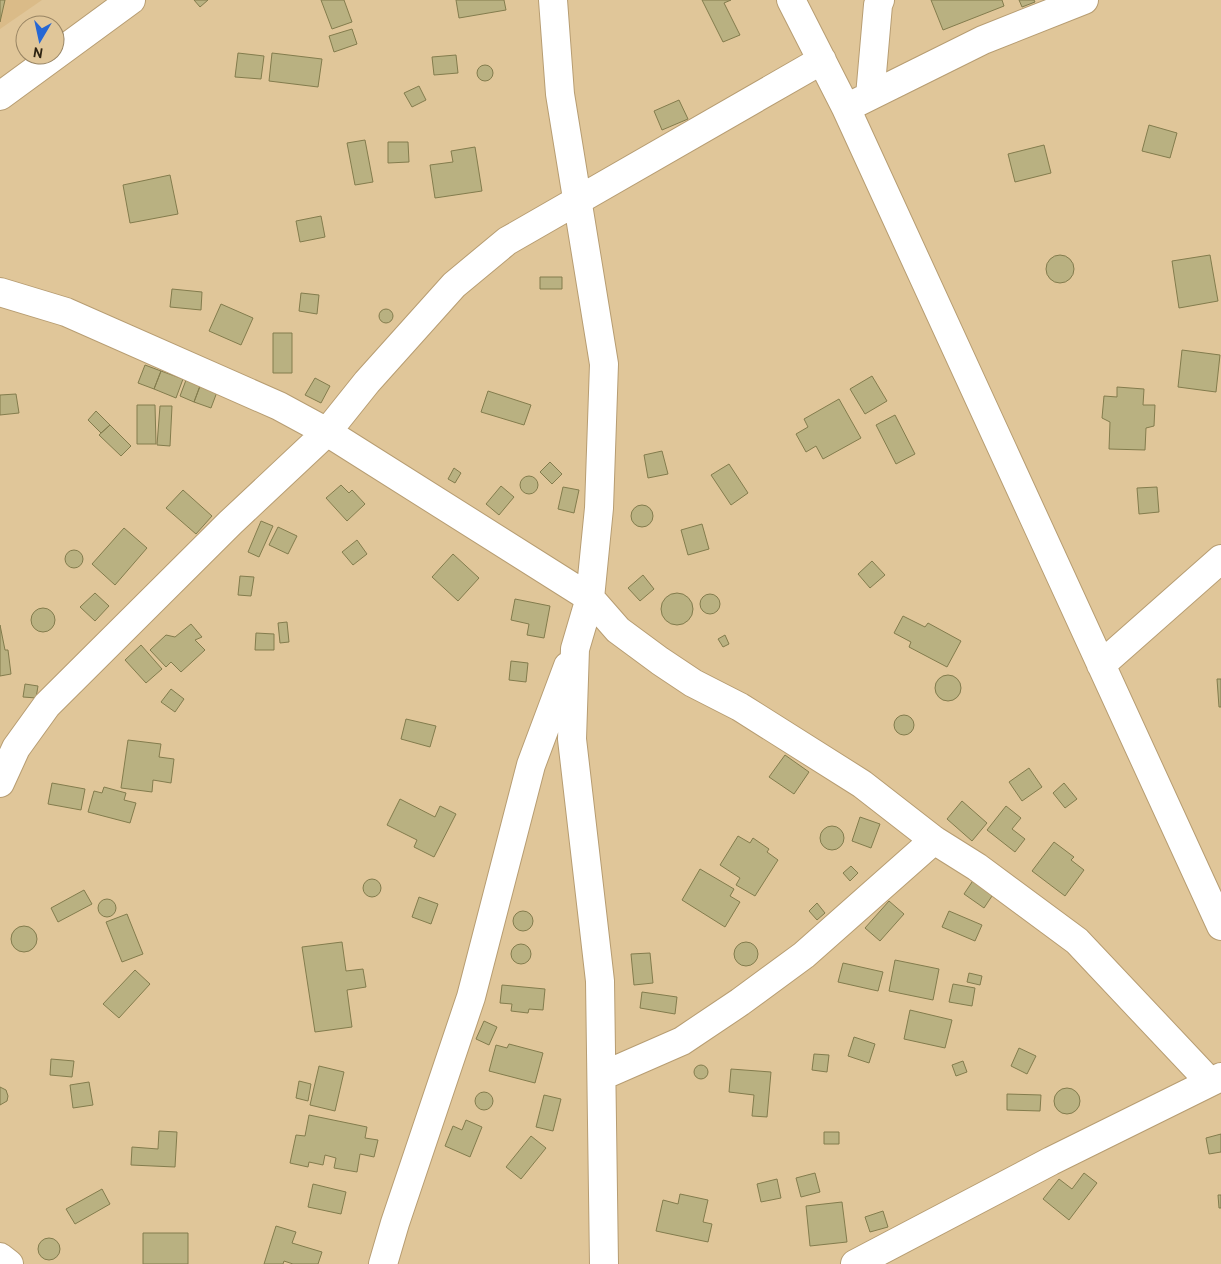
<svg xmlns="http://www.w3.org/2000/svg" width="1221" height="1264" viewBox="0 0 1221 1264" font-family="Overpass,sans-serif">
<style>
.built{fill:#dabb88}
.building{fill:#b9b181;stroke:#837c4d}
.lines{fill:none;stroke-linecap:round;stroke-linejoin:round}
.minor-casing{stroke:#b79d72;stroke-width:30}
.minor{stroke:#fff;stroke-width:28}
</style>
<rect width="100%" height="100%" fill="#e0c699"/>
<path class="built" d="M0,0H42L0,29Z"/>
<path class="building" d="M0,0H5L0,22Z
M194,0H208L200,7Z
M321,0H344L352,22L332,29Z
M456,0H504L506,10L459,18Z
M702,0H731L724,3L740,35L723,42Z
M931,0H1002L1004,6L943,30Z
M1019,0H1034L1035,2L1022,7Z
M352,29L357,44L334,52L329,36Z
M238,53L264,56L261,79L235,77Z
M272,53L322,59L318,87L269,81Z
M456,55L458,73L434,75L432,57Z
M477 73a8 8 0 1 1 16 0a8 8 0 1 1-16 0Z
M419,86L426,100L412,107L404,93Z
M679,100L688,119L662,130L654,111Z
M1149,125L1177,133L1170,158L1142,151Z
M365,140L373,182L355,185L347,143Z
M388,142H408L409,162L388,163Z
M1044,145L1051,173L1015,182L1008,154Z
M475,147L482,191L435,198L430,165L453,162L451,151Z
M170,175L178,214L130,223L123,185Z
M321,216L325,237L300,242L296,221Z
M1210,255L1218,301L1179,308L1172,261Z
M1046 269a14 14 0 1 1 28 0a14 14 0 1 1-28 0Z
M540,277H562V289H540Z
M172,289L202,292L201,310L170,307Z
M301,293L319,295L317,314L299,311Z
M221,304L253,318L241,345L209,331Z
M379 316a7 7 0 1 1 14 0a7 7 0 1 1-14 0Z
M273,333H292V373H273Z
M1182,350L1220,355L1216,392L1178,387Z
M145,365L161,371L154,389L138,383Z
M161,371L183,379L176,398L154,389Z
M872,376L887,401L865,414L850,389Z
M315,378L330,386L321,403L305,395Z
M186,380L200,386L194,402L180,396Z
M200,386L217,392L211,408L194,402Z
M1117,387L1144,389L1143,405H1155L1154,426L1146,428L1145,450L1109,449L1110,422L1102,418L1104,396L1117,397Z
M488,391L531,405L524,425L481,412Z
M16,394L19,413L0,415V395Z
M839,399L861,438L823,459L816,446L806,452L796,434L808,427L804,419Z
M137,405H155L156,444H137Z
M160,406H172L170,446L157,445Z
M96,411L110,425L101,433L88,420Z
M895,415L915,454L896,464L876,425Z
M110,425L131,446L121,456L99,435Z
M662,451L668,474L648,478L644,455Z
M550,462L562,474L552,484L540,472Z
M729,464L748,493L731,505L711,475Z
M454,468L461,473L455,483L448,479Z
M520 485a9 9 0 1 1 18 0a9 9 0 1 1-18 0Z
M341,485L349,493L352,490L365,504L347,521L326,498Z
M501,486L514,497L499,515L486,504Z
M563,487L579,490L574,513L558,509Z
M1157,487L1159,512L1139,514L1137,488Z
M183,490L212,516L196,534L166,508Z
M631 516a11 11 0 1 1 22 0a11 11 0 1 1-22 0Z
M261,521L273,526L259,557L248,552Z
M702,524L709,549L688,555L681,530Z
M278,527L297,536L288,554L269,545Z
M124,528L147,548L115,585L92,564Z
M357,540L367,554L353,565L342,552Z
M65 559a9 9 0 1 1 18 0a9 9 0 1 1-18 0Z
M453,554L479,578L458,601L432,577Z
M872,561L885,575L870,588L858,574Z
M643,575L654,589L640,601L628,588Z
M240,576L254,577L251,596L238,595Z
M661 609a16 16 0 1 1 32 0a16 16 0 1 1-32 0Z
M95,593L109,606L95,621L80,607Z
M700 604a10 10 0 1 1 20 0a10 10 0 1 1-20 0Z
M515,599L550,606L544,638L527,635L529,624L511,620Z
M31 620a12 12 0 1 1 24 0a12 12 0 1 1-24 0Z
M903,616L925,627L928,623L961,641L947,667L909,647L911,642L894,633Z
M287,622L289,642L280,643L278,623Z
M191,624L202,637L195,640L205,650L181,672L171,662L166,667L150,650L166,635L175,637Z
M0,625L5,650H8L11,674L0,676Z
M256,633L274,634V650H255Z
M725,635L729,644L723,647L718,639Z
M141,645L162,669L146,683L125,660Z
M511,661L528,663L526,682L509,680Z
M935 688a13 13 0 1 1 26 0a13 13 0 1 1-26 0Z
M1217,679H1221V707H1219Z
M25,684L38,686L36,698L23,697Z
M171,689L184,699L175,712L161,702Z
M894 725a10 10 0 1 1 20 0a10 10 0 1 1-20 0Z
M406,719L436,726L430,747L401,739Z
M128,740L161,744L159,757L174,759L171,783L153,780L152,792L121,788Z
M785,755L809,772L794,794L769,777Z
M1029,768L1042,787L1022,801L1009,782Z
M52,783L85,789L81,810L48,804Z
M1064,783L1077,799L1065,808L1053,793Z
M104,787L126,793L124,800L136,803L130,823L88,812L94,791L102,793Z
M400,799L435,817L440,806L456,814L434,857L414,847L417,840L387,825Z
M962,801L987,823L972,841L947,819Z
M1006,806L1021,818L1012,829L1025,839L1015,852L987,830Z
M860,817L880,824L871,848L852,841Z
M820 838a12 12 0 1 1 24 0a12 12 0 1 1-24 0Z
M738,836L750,843L753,838L769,849L767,852L778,860L755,896L736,885L740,878L720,865Z
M1054,842L1074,857L1071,860L1084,870L1065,896L1032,871Z
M851,866L858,873L850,881L843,873Z
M700,869L734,889L730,896L740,902L725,927L682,900Z
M974,879L994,893L984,908L964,894Z
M363 888a9 9 0 1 1 18 0a9 9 0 1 1-18 0Z
M84,890L92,904L58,922L51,908Z
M419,897L438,904L431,924L412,917Z
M98 908a9 9 0 1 1 18 0a9 9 0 1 1-18 0Z
M889,901L904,914L880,941L865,928Z
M817,903L825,913L817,920L809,911Z
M949,911L982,925L975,941L942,927Z
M513 921a10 10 0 1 1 20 0a10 10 0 1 1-20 0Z
M127,914L143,954L122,962L106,922Z
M11 939a13 13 0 1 1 26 0a13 13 0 1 1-26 0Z
M342,942L346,971L363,969L366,987L347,990L352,1027L315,1032L302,947Z
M734 954a12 12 0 1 1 24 0a12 12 0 1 1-24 0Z
M511 954a10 10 0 1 1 20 0a10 10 0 1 1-20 0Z
M650,953L653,983L634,985L631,954Z
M895,960L939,969L933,1000L889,991Z
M843,963L883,972L878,991L838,982Z
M135,970L150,984L119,1018L103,1004Z
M969,973L982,976L980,985L967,982Z
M953,984L975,988L972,1006L949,1002Z
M502,985L545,989L543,1010L529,1009L528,1013L511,1011L512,1004L500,1003Z
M642,992L677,997L675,1014L640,1008Z
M910,1010L952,1020L945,1048L904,1039Z
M484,1021L497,1027L489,1045L476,1039Z
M854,1037L875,1044L869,1063L848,1056Z
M509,1044L543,1053L535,1083L489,1071L496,1045L507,1048Z
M1019,1048L1036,1056L1027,1074L1011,1066Z
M814,1054L829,1055L827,1072L812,1070Z
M51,1059L74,1061L72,1077L50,1075Z
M963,1061L967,1072L956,1076L952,1065Z
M694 1072a7 7 0 1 1 14 0a7 7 0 1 1-14 0Z
M319,1066L344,1072L335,1111L310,1105Z
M731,1069L771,1072L767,1117L752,1116L754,1095L729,1092Z
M299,1081L311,1084L308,1101L296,1098Z
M89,1082L93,1105L73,1108L70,1085Z
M0,1087L6,1090L8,1096L7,1101L0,1105Z
M1054 1101a13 13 0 1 1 26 0a13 13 0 1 1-26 0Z
M475 1101a9 9 0 1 1 18 0a9 9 0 1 1-18 0Z
M1007,1094L1041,1095L1040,1111L1007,1110Z
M544,1095L561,1099L553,1131L536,1127Z
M309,1115L367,1127L365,1138L378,1140L374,1157L360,1154L357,1172L334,1168L336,1158L325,1155L323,1165L309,1162L308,1167L290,1163L296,1135L305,1136Z
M466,1120L482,1127L470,1157L445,1146L453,1126L462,1130Z
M159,1131L177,1132L175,1167L131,1165L132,1147L158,1149Z
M824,1132H839V1144H824Z
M1221,1134V1152L1209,1154L1206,1138Z
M531,1136L546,1148L521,1179L506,1167Z
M815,1173L820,1192L801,1197L796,1178Z
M1084,1173L1097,1183L1069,1220L1043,1199L1059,1179L1072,1189Z
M777,1179L781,1198L761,1202L757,1184Z
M313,1184L346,1192L341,1214L308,1207Z
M102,1189L110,1204L75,1224L66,1209Z
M680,1194L708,1200L703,1222L712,1224L708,1242L656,1231L663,1200L678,1204Z
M1218,1195H1221V1208H1219Z
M842,1202L847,1242L810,1246L806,1206Z
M883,1211L888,1227L870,1232L865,1217Z
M276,1226L296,1232L292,1243L322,1252L318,1264H293L284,1261L283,1264H264Z
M143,1233H188V1264H143Z
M38 1249a11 11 0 1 1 22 0a11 11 0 1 1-22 0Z"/>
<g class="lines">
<defs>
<path id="minor" d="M553,0L560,94L604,364L599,508L590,598L575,649L572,739L600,981L604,1264
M791,0L846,108L1221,926
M0,96L131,0
M870,96L878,5L880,0
M846,108L983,40L1084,0
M0,292L66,312L279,406L327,432L590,598L618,630L660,661L693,683L740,707L862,784L934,840L977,867L1077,941L1209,1081
M1101,665L1221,559
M0,783L16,748L47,705L230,523L327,432L367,382L454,285L507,241L822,60
M602,1076L682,1041L740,1002L804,955L934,840
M0,1257L9,1264
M383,1264L395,1223L471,997L531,765L568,666
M855,1264L1051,1161L1221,1077"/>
</defs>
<use href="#minor" class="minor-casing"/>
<use href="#minor" class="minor"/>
</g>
<g transform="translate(40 40) rotate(189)"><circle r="24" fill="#e0c699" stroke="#998563"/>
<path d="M0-4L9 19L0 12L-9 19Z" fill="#2667d4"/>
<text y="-8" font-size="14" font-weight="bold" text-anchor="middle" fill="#2e2413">N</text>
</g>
</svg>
